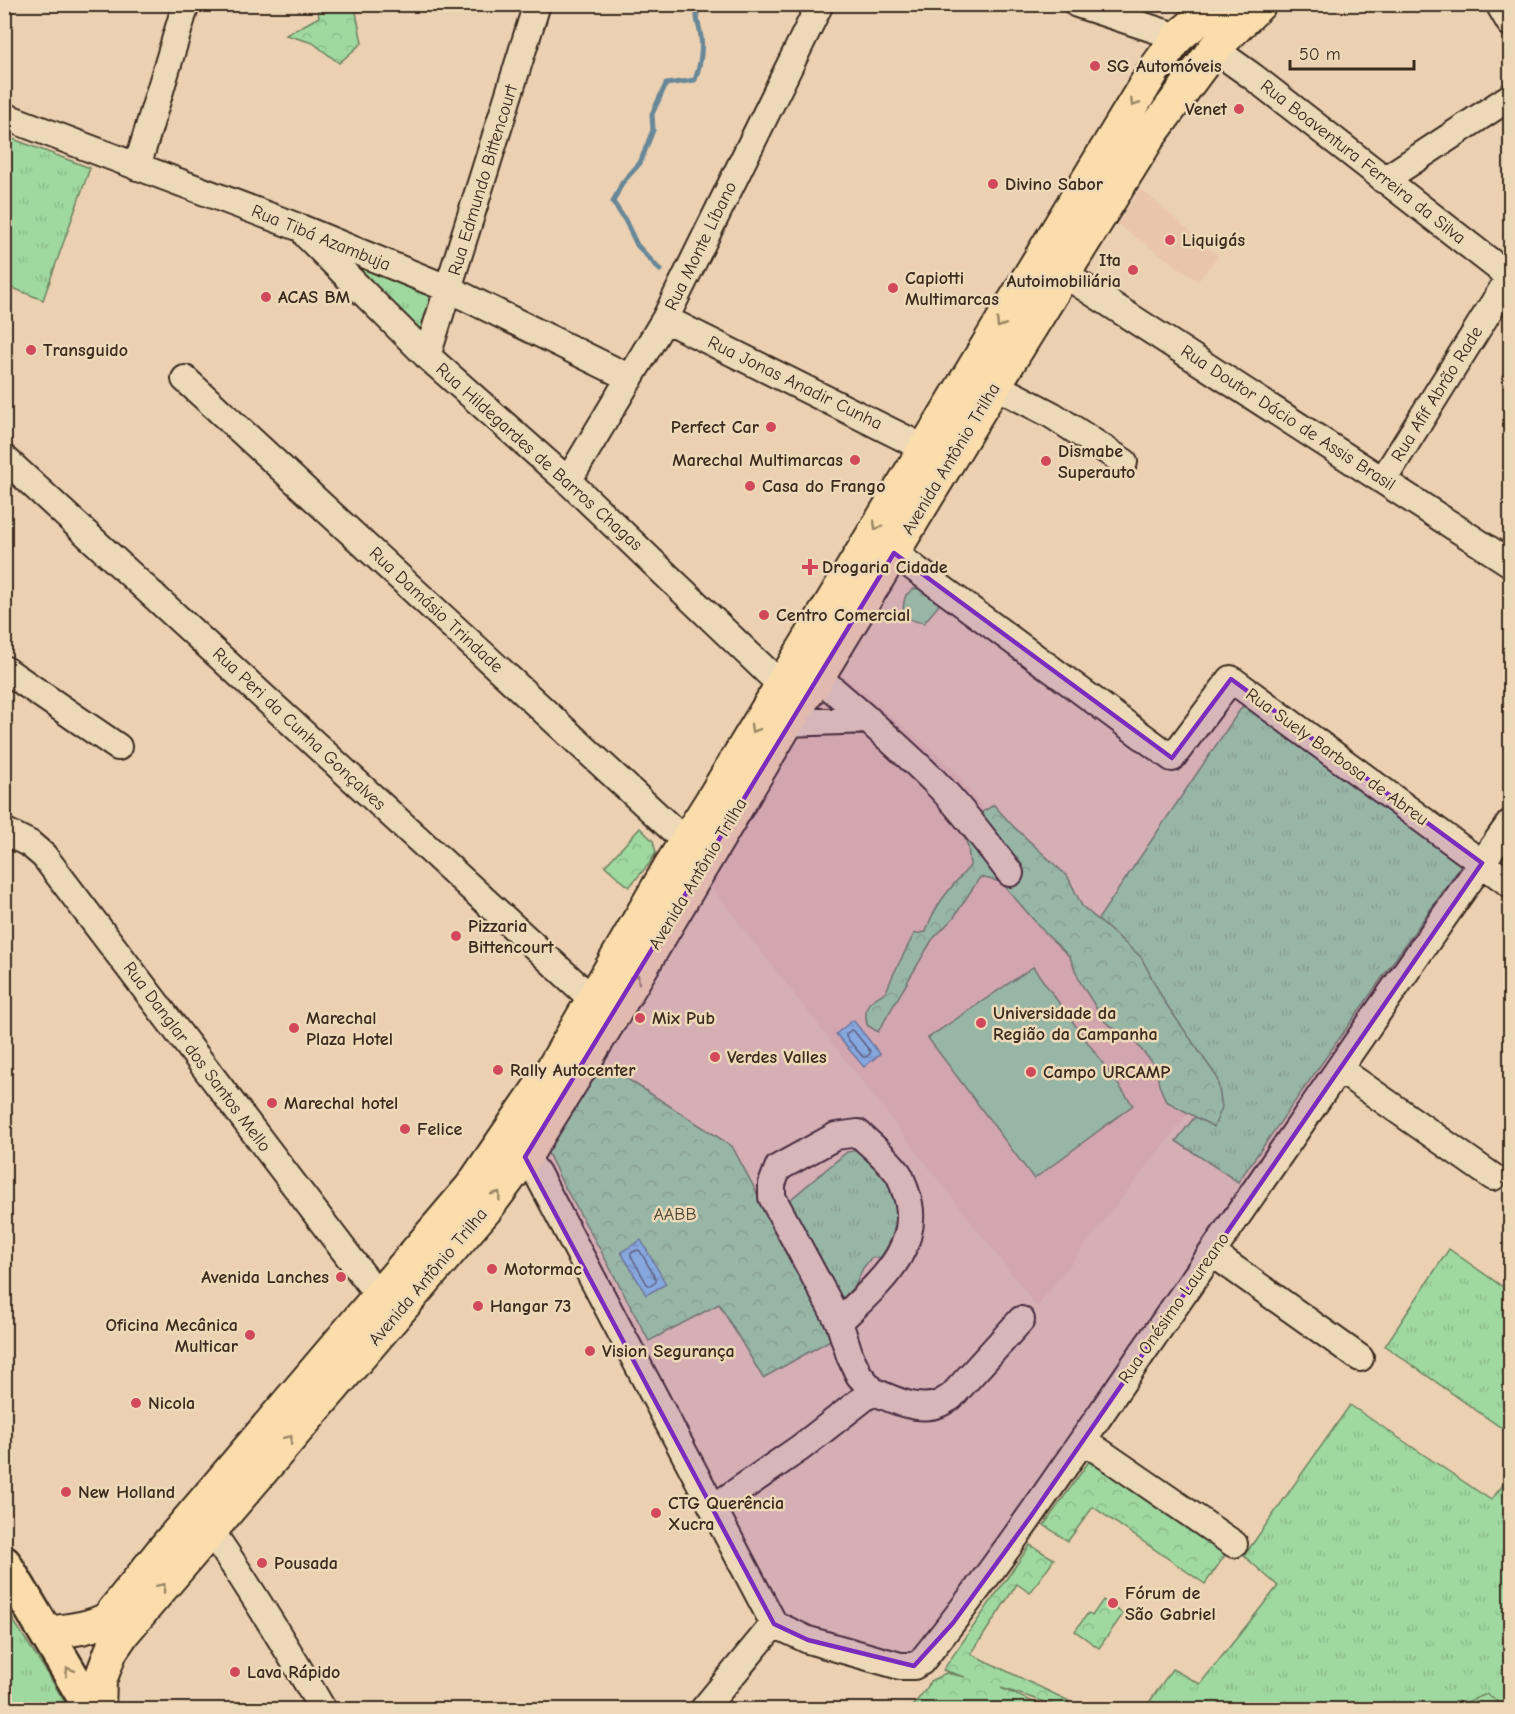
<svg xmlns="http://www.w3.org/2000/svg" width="1515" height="1714" viewBox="0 0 1515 1714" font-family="'Comic Neue',sans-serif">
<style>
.built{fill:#e9c5ac}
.grass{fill:url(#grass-tufts);stroke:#6d825f;stroke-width:1.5}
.forest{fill:url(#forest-crowns);stroke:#6d825f;stroke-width:1.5}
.pitch{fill:#9fd9a0;stroke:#6d825f;stroke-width:1.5}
.water{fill:url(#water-ripples);stroke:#698897;stroke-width:1.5}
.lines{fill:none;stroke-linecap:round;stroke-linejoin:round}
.shore{stroke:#5a696f;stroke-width:1.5}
.stream{stroke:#698897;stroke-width:5}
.minor-casing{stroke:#3b2a1e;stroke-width:30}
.major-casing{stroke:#3b2a1e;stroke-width:36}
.highway-casing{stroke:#3b2a1e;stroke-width:38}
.minor{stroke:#edd9b7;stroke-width:26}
.major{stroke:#faddab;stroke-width:32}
.highway{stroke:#faddab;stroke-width:33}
.oneway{stroke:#9a8464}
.marked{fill:#7b2cbf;fill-opacity:0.2;stroke:#7b2cbf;stroke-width:4.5;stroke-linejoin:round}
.poi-dot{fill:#d1495b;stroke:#edd9b7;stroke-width:2}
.labels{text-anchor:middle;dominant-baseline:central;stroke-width:5;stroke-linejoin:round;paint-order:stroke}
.poi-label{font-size:18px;font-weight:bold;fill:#3b2a1e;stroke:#edd9b7;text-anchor:start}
.street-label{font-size:18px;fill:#3b2a1e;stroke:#edd9b7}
.park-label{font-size:18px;fill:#4a4432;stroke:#edd9b7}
</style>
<defs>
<pattern id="grass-tufts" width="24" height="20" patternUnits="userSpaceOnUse" patternTransform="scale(1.5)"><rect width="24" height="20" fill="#9fd9a0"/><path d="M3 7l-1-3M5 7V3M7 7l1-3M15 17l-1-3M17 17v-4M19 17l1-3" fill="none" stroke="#8aba89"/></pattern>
<pattern id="forest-crowns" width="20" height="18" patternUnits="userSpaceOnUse" patternTransform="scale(1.5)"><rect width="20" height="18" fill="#9fd9a0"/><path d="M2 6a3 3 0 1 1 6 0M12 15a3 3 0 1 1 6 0" fill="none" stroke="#8aba89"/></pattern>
<pattern id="water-ripples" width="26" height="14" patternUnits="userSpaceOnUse" patternTransform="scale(1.5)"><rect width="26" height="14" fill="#88c7e8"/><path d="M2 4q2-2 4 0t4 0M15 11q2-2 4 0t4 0" fill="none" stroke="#76abc7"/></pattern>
</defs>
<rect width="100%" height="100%" fill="#ebd0b2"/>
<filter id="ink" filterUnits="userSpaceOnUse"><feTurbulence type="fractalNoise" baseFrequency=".0167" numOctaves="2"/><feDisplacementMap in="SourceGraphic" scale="12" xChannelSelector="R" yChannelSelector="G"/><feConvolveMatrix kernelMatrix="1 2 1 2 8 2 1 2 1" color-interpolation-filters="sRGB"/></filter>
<g filter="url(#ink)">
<path class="built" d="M1141,189L1218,256L1198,281L1117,224Z
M836,669L951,767L1081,933L1190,1111L1037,1307L707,882Z"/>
<path class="grass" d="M5,136L90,168L43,300L5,285Z
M340,257L440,295L426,335Z
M922,588L939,599V605L924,623C905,620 899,615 906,595L913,589Z
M1246,706L1251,707L1463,863L1238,1182L1176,1141L1197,1114L1088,934L1242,707Z
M860,1150L877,1165L894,1193L898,1210L894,1236L881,1257L871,1258L863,1268L856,1284L843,1299L836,1295L784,1205L847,1152Z
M1449,1249L1510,1292V1434L1385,1346Z
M1350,1405L1491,1500L1510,1476V1709H1507L1487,1694L1457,1706L1455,1710H1144L1172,1669L1200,1684L1278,1586L1244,1556Z
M4,1606L46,1671L69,1709H5Z"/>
<path class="forest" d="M317,5H375V6L356,12L362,43L339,63L313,43L286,35L319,17Z
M994,805L1012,825L1068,877L1082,906L1141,957L1164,1001L1217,1077L1222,1107L1214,1127L1166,1101L1159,1085L1156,1067L1135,1042L1105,1022L1080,982L1070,957L1045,933L1001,882L980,877L954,917L932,940L878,1032L867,1025C863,1004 869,1001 886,992L893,975L914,934L926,932C933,906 952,886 970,866L968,847L960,825Z
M640,828L653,841L656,853L649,864L629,887L605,866Z
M601,1062L732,1146L834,1338L763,1378L719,1304L649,1341L601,1251L562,1182L546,1149Z
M1092,1457L1228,1551L1205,1584L1093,1507L1068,1541L1044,1525Z
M1030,1545L1054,1559L1030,1593L1017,1584L971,1654L1069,1701L1067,1709L1001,1688L1049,1709H910L927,1688L930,1681L946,1673L965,1677L943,1670Z
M1103,1600L1123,1614L1099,1648L1075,1631L1088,1613L1092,1616Z
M1487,1694L1507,1709H1455L1456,1706Z"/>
<path class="pitch" d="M1033,967L1133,1105L1034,1179L928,1038Z"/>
<path class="water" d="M853,1020L880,1054L864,1067L836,1034Z
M641,1240L666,1284L646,1295L621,1252Z"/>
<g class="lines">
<path class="shore" d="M851,1030L854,1031L870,1051V1054L866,1057H863L846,1037V1034Z
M637,1250L640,1251L656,1279V1282L650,1286L647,1284L631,1256V1253Z"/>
<path class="stream" d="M660,270L637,245L625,220L613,202L622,183L640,163L653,130L652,114L666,84L695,80C700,66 703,53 701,37C699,22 695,22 698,4"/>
<defs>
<path id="minor" d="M1077,4L1178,37
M1499,4L1510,23
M1214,49L1252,76L1510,277
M4,116L298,227L449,289L630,378
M137,167L186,4
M1384,180L1510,97
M307,236L427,356L568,481L781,685
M1064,274L1510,563
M665,319L924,448
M427,356L537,4
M185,379L686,842
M994,385L1052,415L1124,462
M4,458L593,1000L608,1011
M1383,480L1510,277
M568,481L665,319L820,4
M894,553L1172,758L1231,679L1510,884
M4,669L118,747
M818,677C857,710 897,744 934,781C961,808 987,842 1010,873
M787,723L869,720
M4,831L30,844L44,856L378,1295
M1339,1069L1493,1177
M525,1157L537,1173L774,1624
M1212,1253L1360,1358
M839,1322C875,1286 927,1247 905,1190C903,1184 901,1177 898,1173C887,1158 871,1145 858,1133L836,1136L778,1168L772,1184V1197L839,1322L850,1356L859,1375L873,1391
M1083,1440L1234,1544
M713,1508L800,1448L873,1391C891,1399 918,1412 938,1404C942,1403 947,1399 951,1397L1021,1320
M211,1531C251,1589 287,1648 323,1710
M774,1624L808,1640L900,1666H914L921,1662C1001,1563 1071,1457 1143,1352C1266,1176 1386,998 1510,823
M703,1710L774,1624"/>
<path id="major" d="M47,1633C68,1630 88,1629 107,1619L161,1552L471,1187L554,1066L670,866L713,798L1154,70L1178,37L1217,4
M99,1710L100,1681L111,1651L124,1632L487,1208L525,1157L614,1014L787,723L818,677L987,398L1149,137L1214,49L1260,4"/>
<path id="highway" d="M4,1563L92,1710"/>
</defs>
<use href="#minor" class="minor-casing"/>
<use href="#major" class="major-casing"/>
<use href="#highway" class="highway-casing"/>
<use href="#minor" class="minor"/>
<use href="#major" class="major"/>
<use href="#highway" class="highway"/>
</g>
<defs><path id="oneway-chevron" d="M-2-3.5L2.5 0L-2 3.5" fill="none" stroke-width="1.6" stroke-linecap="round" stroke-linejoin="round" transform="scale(1.5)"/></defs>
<g class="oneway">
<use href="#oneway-chevron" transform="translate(1134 103) rotate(121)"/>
<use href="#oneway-chevron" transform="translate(1000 324) rotate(121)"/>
<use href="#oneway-chevron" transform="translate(877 526) rotate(121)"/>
<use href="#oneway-chevron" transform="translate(754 729) rotate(121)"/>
<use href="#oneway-chevron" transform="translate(636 978) rotate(-59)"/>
<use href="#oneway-chevron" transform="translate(497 1195) rotate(-53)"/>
<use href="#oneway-chevron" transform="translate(289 1439) rotate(-49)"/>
<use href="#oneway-chevron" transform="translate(162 1587) rotate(-49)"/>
<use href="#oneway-chevron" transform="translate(69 1671) rotate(-121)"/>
</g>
</g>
<path class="marked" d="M894,553L1172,758L1231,679L1482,863L1031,1516L953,1623L914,1666L808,1640L774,1624L525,1157Z"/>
<g class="poi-dot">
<circle cx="1095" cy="66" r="6"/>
<circle cx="1239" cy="109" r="6"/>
<circle cx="993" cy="184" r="6"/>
<circle cx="1170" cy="240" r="6"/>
<circle cx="1133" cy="270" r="6"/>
<circle cx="893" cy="288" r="6"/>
<circle cx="266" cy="297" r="6"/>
<circle cx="31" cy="350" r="6"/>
<circle cx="771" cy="427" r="6"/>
<circle cx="855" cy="460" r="6"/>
<circle cx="1046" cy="461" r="6"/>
<circle cx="750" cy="486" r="6"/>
<path d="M807 558h6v6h6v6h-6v6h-6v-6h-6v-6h6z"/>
<circle cx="764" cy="615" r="6"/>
<circle cx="456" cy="936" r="6"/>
<circle cx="640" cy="1018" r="6"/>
<circle cx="981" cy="1023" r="6"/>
<circle cx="294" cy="1028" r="6"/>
<circle cx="715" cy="1057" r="6"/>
<circle cx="498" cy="1070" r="6"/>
<circle cx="1031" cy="1072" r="6"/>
<circle cx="272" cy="1103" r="6"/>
<circle cx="405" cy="1129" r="6"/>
<circle cx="492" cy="1269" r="6"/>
<circle cx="341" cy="1277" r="6"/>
<circle cx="478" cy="1306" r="6"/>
<circle cx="250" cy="1335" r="6"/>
<circle cx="590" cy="1351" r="6"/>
<circle cx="136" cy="1403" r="6"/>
<circle cx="66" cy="1492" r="6"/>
<circle cx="656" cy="1513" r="6"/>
<circle cx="262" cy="1563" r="6"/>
<circle cx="1113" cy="1603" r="6"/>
<circle cx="235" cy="1672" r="6"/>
</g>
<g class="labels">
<g class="poi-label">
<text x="1107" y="66">SG Automóveis</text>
<text x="1227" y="109" text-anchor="end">Venet</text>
<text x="1005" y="184">Divino Sabor</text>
<text x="1182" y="240">Liquigás</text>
<text x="1121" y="260" text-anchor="end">Ita<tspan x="1121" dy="21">Autoimobiliária</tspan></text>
<text x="905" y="278">Capiotti<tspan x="905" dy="21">Multimarcas</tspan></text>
<text x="278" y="297">ACAS BM</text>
<text x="43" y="350">Transguido</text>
<text x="759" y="427" text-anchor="end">Perfect Car</text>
<text x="1058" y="451">Dismabe<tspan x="1058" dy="21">Superauto</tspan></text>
<text x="843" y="460" text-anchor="end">Marechal Multimarcas</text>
<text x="762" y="486">Casa do Frango</text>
<text x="822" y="567">Drogaria Cidade</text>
<text x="776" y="615">Centro Comercial</text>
<text x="468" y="926">Pizzaria<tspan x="468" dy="21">Bittencourt</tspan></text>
<text x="993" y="1013">Universidade da<tspan x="993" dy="21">Região da Campanha</tspan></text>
<text x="306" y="1018">Marechal<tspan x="306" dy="21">Plaza Hotel</tspan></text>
<text x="652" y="1018">Mix Pub</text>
<text x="727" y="1057">Verdes Valles</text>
<text x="510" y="1070">Rally Autocenter</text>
<text x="1043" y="1072">Campo URCAMP</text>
<text x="284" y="1103">Marechal hotel</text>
<text x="417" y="1129">Felice</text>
<text x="504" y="1269">Motormac</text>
<text x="329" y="1277" text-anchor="end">Avenida Lanches</text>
<text x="490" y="1306">Hangar 73</text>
<text x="238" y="1325" text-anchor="end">Oficina Mecânica<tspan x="238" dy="21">Multicar</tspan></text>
<text x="602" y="1351">Vision Segurança</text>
<text x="148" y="1403">Nicola</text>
<text x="78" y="1492">New Holland</text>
<text x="668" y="1503">CTG Querência<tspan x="668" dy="21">Xucra</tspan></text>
<text x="274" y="1563">Pousada</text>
<text x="1125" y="1593">Fórum de<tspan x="1125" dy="21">São Gabriel</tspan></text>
<text x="247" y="1672">Lava Rápido</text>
</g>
<g class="street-label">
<text transform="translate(1363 162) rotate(38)">Rua Boaventura Ferreira da Silva</text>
<text transform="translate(483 180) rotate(-73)">Rua Edmundo Bittencourt</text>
<text transform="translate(321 238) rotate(22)">Rua Tibá Azambuja</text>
<text transform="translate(701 246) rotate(-64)">Rua Monte Líbano</text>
<text transform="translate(795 383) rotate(26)">Rua Jonas Anadir Cunha</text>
<text transform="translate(1437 394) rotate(-58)">Rua Afif Abrão Rade</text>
<text transform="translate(1288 418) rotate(33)">Rua Doutor Dácio de Assis Brasil</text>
<text transform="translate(539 457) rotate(42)">Rua Hildegardes de Barros Chagas</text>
<text transform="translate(951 459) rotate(-59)">Avenida Antônio Trilha</text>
<text transform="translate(436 610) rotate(43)">Rua Damásio Trindade</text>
<text transform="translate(299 729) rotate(43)">Rua Peri da Cunha Gonçalves</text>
<text transform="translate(1337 757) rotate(36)">Rua Suely Barbosa de Abreu</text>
<text transform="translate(698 874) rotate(-59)">Avenida Antônio Trilha</text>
<text transform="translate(197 1057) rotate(53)">Rua Danglar dos Santos Mello</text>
<text transform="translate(428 1277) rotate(-50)">Avenida Antônio Trilha</text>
<text transform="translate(1174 1308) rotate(-55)">Rua Onésimo Laureano</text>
</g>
<g class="park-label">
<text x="675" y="1214">AABB</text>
</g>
</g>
<rect width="1515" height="1714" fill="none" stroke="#edd9b7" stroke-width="24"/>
<rect x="12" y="12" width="1491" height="1690" fill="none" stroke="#3b2a1e" stroke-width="2" filter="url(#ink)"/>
<path d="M1290 60v9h124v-9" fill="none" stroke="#3b2a1e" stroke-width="3"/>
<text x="1299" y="60" font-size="18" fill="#3b2a1e" stroke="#edd9b7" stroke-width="4.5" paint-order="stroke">50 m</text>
</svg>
